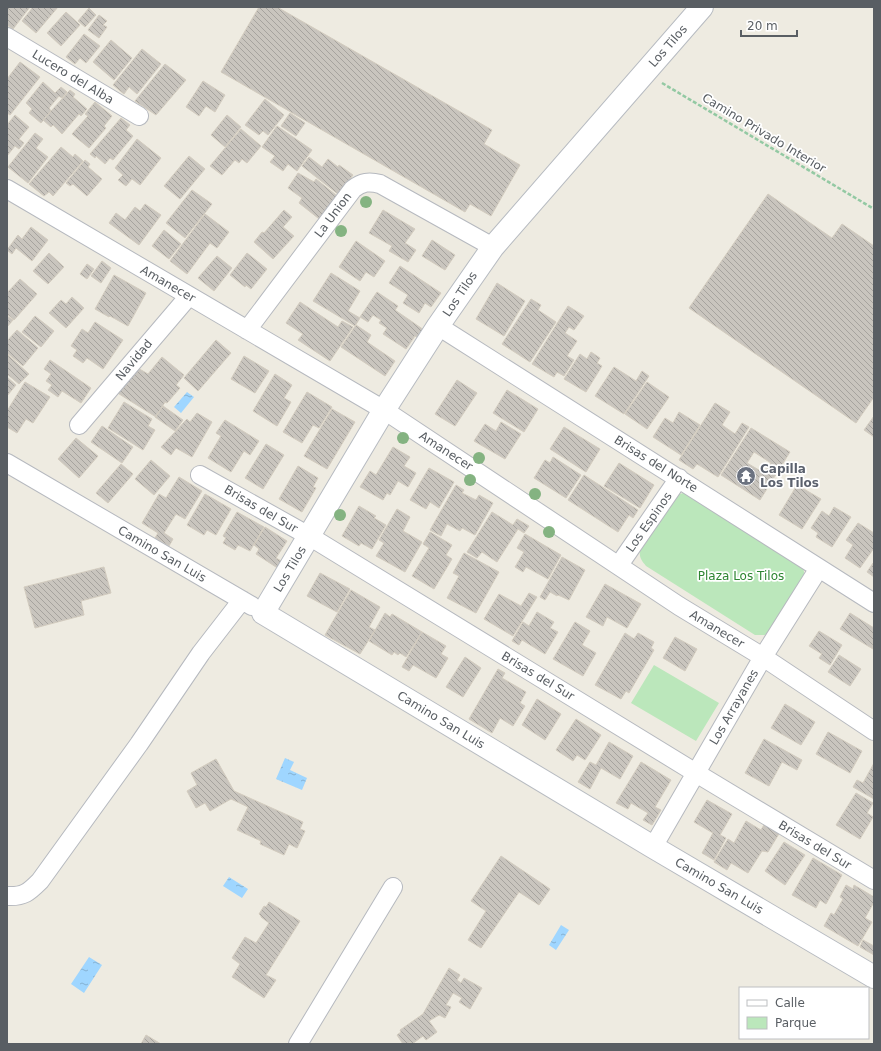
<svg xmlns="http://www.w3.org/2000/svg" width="881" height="1051" viewBox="0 0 881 1051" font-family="'DejaVu Sans',sans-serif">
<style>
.park{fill:#bbe7bb}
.water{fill:url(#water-ripples)}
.building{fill:url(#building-back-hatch);stroke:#d3ccbf;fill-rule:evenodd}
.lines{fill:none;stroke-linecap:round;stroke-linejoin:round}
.street-casing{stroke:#b6b9bf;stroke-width:20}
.secondary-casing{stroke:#b7bbc1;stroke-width:24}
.path{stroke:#93c9a3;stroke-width:2.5;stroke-dasharray:4 2;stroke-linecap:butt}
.street{stroke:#fff;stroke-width:18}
.secondary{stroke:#fff;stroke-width:22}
.tree{fill:#84b381}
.labels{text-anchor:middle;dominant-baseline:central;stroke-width:3.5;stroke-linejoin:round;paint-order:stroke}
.street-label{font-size:12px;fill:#595e63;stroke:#fff}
.worship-label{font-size:12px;font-weight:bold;fill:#5b616d;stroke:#fff;text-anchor:start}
.park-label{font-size:12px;fill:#2e8532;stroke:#fff}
</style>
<defs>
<pattern id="water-ripples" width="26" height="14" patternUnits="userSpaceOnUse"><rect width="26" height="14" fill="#9fd6ff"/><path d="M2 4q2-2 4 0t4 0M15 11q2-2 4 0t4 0" fill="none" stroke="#85b1d2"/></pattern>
<pattern id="building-back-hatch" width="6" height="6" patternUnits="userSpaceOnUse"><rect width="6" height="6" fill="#c9c5be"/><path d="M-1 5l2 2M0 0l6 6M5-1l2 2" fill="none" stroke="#a6a39e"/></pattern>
</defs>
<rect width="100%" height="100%" fill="#eeebe1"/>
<path class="park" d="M687,492L803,567L804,572V577L769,631L765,635H755L646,566C642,561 639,558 640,551L676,495Z
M654,665L719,703L696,741L631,703Z"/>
<path class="water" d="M187,392L194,397L181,413L174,407Z
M285,758L294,762L290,770L307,778L302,790L276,779Z
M229,877L248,889L242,898L223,886Z
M561,925L569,930L556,950L549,945Z
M89,957L102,965L84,993L71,984Z"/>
<path class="building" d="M7,7H30L13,29L7,25Z
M33,7H58L36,33L22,21Z
M259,7H277L492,130L484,144L520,165L491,216L470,204L465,212L221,72Z
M89,8L96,15L85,27L78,21Z
M66,12L80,25L61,46L47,33Z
M99,15L107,21L103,25L107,27L99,38L88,30Z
M84,34L100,46L86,63L80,58L75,64L66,57Z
M111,40L132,58L114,80L93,62Z
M142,49L161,64L137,94L129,87L124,94L113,85Z
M20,62L40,77L10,115L7,113V79Z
M165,64L186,80L156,115L135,101Z
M203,81L225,95L215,112L206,106L199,116L186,107Z
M43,82L55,93L61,87L67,92L62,98L59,96L49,108L51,111L41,123L29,113L32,109L26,103Z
M70,90L75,94L73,97L87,109L81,116L79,114L62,134L53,125L51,127L43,120Z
M265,99L284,115L268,135L263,131L259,135L245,125Z
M95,102L112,116L104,126L106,128L89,148L72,134L88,116L85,114Z
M290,113L305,123L296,136L281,126Z
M15,115L29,127L19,139L24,143L19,149L15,146L7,156V125Z
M227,115L241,127L225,147L211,135Z
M121,118L130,125L126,130L133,136L113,160L110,158L105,164L96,156L95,158L90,154Z
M277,126L312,150L297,171L288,164L283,171L270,162L275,156L262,147Z
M241,129L261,146L247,163L242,159L239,163L235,160L222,175L210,166Z
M35,133L43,139L36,148L48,157L28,183L8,167Z
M137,139L161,158L140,185L132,179L126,186L118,180L123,175L115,168Z
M61,147L73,157L75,154L83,161L53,196L49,192L44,196L29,184Z
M189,156L205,169L180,199L164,186Z
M309,157L322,167L328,159L338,167L339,165L353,175L350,179L355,183L343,198L302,166Z
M85,160L90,164L88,167L102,179L87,196L73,184L70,186L66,183Z
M298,173L314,182L316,179L341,199L323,222L299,203L302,198L288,188Z
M192,190L212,204L185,238L166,223Z
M768,194L832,238L842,224L874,246V397L856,423L689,308Z
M145,204L161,215L139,245L109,223L116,213L125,220L135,207L140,211Z
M284,210L292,217L283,227L294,236L273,259L254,242L262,232L264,233Z
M383,210L415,229L405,243L416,250L408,262L389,251L392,246L369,233Z
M205,214L229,232L217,248L210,243L187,274L170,261Z
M31,227L48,240L32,261L16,248L12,254L7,250L18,235L22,239Z
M164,230L181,244L169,259L152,246Z
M432,240L455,255L445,270L422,256Z
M356,241L385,261L374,277L366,272L360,281L339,267Z
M49,253L64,267L48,284L33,271Z
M247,253L267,269L251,289L246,285L245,287L230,275Z
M217,256L232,268L214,291L198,278Z
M102,261L111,268L101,283L91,276Z
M87,264L94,269L87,279L80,274Z
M400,266L441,293L431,307L425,303L419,313L403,303L408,295L389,283Z
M331,273L360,291L348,311L360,318L355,326L313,301Z
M114,275L146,293L128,326L110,316L109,317L95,309Z
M20,279L37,294L14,320L7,314V293Z
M497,283L525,301L504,336L476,319Z
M377,292L398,306L395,310L424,330L419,339L415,336L406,349L383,334L387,328L379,323L381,320L373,315L368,322L360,317Z
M72,297L84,308L66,328L49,313L61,300L66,304Z
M531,299L541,305L538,310L556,322L530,362L502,344Z
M300,302L338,327L342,321L353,327L330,361L298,340L303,334L286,323Z
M568,306L584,316L574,330L569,327L565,333L577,341L567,356L574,360L564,376L557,372L554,377L532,364Z
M7,316L13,320L7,327Z
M35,316L54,331L41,347L22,332Z
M95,322L123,340L103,369L87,358L83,363L73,356L77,350L71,346L82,329L88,333Z
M356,325L371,335L367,342L395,361L385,376L341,347Z
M17,330L38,348L23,366L7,353V341Z
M216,340L231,353L198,391L184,378Z
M591,352L600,358L597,363L602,366L586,392L564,379L580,354L587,359Z
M8,355L29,374L19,384L7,374Z
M244,356L269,371L255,393L231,379Z
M162,357L184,375L176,385L180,388L167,403L165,402L156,417L116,392L136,367L148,374Z
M50,360L91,388L81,403L62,391L58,397L48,390L52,385L46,381L51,374L44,369Z
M614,367L636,381L642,371L649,376L624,414L595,396Z
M275,374L292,385L284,398L291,402L277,426L253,411Z
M7,377L16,385L7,396Z
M457,380L477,393L455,426L435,414Z
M25,382L50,397L33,423L26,419L17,433L7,427V411Z
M647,382L669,397L647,429L625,414Z
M507,390L538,409L524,432L493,413Z
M307,392L332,407L319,428L313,425L302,443L283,432Z
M124,402L152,419L148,426L155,430L143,450L108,428Z
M715,403L730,412L722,425L735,434L742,423L749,427L718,477L697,464L693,469L679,460Z
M163,406L183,420L175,431L155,417Z
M332,409L355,422L327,469L304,456Z
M679,412L700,425L681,455L653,437L665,418L673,423Z
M197,413L212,422L192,457L176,448L171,455L161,447L187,419L190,422Z
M874,416V437L864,430Z
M225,420L259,441L250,455L244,451L231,472L208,458L221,436L216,433Z
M501,422L521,434L505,459L474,441L485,424L496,431Z
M102,426L133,447L122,463L91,442Z
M564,427L600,449L586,472L550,449Z
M751,428L790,452L760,500L721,475ZM754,452L771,463L764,473L747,463Z
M76,438L98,456L79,478L58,459Z
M266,444L284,455L263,489L245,478Z
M393,447L410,457L404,466L416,473L408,487L398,481L390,495L387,493L383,500L360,487L370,471L376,475Z
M553,457L581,475L566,498L534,478L545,460L550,463Z
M151,460L170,476L154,495L135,479Z
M619,463L654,485L640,508L604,486Z
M121,464L133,474L108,503L96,493Z
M298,466L318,478L313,487L316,488L302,512L279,499Z
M429,468L454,482L439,508L430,502L426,509L410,500Z
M584,475L638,510L633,518L629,515L618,532L568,500Z
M179,477L202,491L185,519L176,514L164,533L173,539L169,546L155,538L158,533L142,523L159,494L166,498Z
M456,485L464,490L462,493L476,500L479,495L493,503L475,535L462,528L460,531L447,524L441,536L430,530Z
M797,485L821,499L802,529L779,515Z
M205,494L231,509L216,535L207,530L204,535L187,525Z
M359,506L376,516L374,518L386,525L372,549L361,543L359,546L342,536Z
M834,507L851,517L832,547L816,537L818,533L811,528L822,511L829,516Z
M397,509L410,517L403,531L422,542L405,572L376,556L384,543L379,540Z
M237,512L264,527L250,551L238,545L235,550L223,543L226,538L223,536Z
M492,512L513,525L517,519L529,526L524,533L518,529L497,562L482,552L477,558L467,552Z
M858,523L874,533V548L860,568L845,558L853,545L846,540Z
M265,527L287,541L276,558L283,562L279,569L256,554L259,549L254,545Z
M430,532L452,545L446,555L452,559L434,589L412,576L429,548L423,544Z
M525,534L561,555L548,579L526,567L523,572L515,567L524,552L517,548Z
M464,553L499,572L476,613L447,598L459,576L453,573Z
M562,557L585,570L569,600L558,595L557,596L550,592L545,600L540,597Z
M873,563H874V577L867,572Z
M104,567L111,593L81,601L84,615L35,628L24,587Z
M320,573L350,589L337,612L307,596Z
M605,584L641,604L627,628L607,617L603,626L586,617Z
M351,590L380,607L369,627L375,630L360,654L325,635Z
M529,593L537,597L513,636L484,619L499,594L521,606Z
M537,612L554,622L550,628L558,632L545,654L522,640L519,645L512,641L523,622L529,626Z
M385,613L390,617L392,614L422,632L406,657L400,653L398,655L394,652L392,655L369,641Z
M850,613L874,628L873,649L840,629Z
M575,622L590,631L582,645L596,653L583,676L553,659Z
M819,631L842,645L830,665L819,658L822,654L809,646Z
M422,632L446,646L441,654L448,658L436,678L413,665L409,671L402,667Z
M625,633L634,639L638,633L654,642L651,648L654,650L629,693L626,691L621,699L595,685Z
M675,637L697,649L685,671L663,658Z
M839,655L861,669L850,686L828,672Z
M465,657L481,668L463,697L446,687Z
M498,669L505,673L502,678L526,692L520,703L525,706L513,726L500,718L492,733L469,719Z
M537,699L561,714L545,740L522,725Z
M785,704L815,722L801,745L771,728Z
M576,719L601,735L585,760L577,755L573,761L556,750Z
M828,732L862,751L850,773L816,754Z
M764,739L802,760L797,770L782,762L769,786L745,773Z
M609,742L633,756L620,779L601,768L590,789L578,782L590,762L596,765Z
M216,759L234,791L303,822L300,829L305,831L297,848L289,844L284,855L260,844L261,841L237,830L248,807L231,799L210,811L205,803L196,808L187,791L197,785L191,773Z
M641,762L671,780L655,807L661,810L652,825L643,820L648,813L631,803L628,809L616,803Z
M874,763V799L853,787L857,780L863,783Z
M856,793L873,803L867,813L873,817L860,839L836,825Z
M707,800L732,814L720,835L726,838L714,860L702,853L713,833L694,822Z
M746,821L761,830L765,823L780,832L768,852L762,851L748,873L731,863L727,870L714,862L728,839L734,843Z
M784,842L805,855L785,885L765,871Z
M501,856L550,889L539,905L519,892L481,948L468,940L486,911L471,901Z
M813,858L842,875L826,904L820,900L816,908L792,895Z
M846,885L853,889L854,885L874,897V902L865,918L872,922L858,946L824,926L831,913L834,915L843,899L840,897Z
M269,902L300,921L266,975L276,980L264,998L232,977L240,964L232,958L245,937L256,943L269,923L261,917V916L259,914L264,906L266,907Z
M863,940L874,946V955L860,947Z
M449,968L460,975L457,980L461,983L464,978L482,988L470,1009L459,1002L462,998L453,993L446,1005L451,1007L445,1018L439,1015L429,1021L437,1032L426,1040L423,1036L412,1044L410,1042L407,1044H403L397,1035L401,1032L400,1030L423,1014Z
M146,1035L161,1044H141Z"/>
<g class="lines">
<defs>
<path id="street" d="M7,37L139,116
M7,189L384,410L679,606L763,657L874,731
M438,326L874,603
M247,330L353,189C362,182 369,181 380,184L493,247
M79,425L189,296
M7,463L252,606
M200,475L309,536L696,773L874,880
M619,565L679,478
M653,847L763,657L819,568
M7,896C24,897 29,892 40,881L139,744L201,653L242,600
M298,1044L393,887"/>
<path id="secondary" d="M702,7L493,247L438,326L384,410L263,613L653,847L874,977"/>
</defs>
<use href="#street" class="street-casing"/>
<use href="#secondary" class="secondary-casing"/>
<path class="path" d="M662,83L874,209"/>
<use href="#street" class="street"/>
<use href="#secondary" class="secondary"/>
</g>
<g class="tree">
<circle cx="366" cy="202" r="6"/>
<circle cx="341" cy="231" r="6"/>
<circle cx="403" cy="438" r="6"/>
<circle cx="479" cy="458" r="6"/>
<circle cx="470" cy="480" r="6"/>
<circle cx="535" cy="494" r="6"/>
<circle cx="340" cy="515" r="6"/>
<circle cx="549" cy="532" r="6"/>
</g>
<defs>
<symbol id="temple-disc" viewBox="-11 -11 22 22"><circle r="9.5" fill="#6b7280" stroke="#fff"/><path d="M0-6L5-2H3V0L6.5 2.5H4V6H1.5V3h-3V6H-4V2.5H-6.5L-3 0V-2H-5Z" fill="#fff"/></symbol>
</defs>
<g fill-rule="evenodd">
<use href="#temple-disc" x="735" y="465" width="22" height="22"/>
</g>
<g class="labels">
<g class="street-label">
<text transform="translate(668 46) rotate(-49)">Los Tilos</text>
<text transform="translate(73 77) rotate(31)">Lucero del Alba</text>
<text transform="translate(764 133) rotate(31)">Camino Privado Interior</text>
<text transform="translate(333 215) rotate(-53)">La Union</text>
<text transform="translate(168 284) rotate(30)">Amanecer</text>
<text transform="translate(460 294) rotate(-56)">Los Tilos</text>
<text transform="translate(134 360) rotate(-50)">Navidad</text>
<text transform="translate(446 451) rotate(33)">Amanecer</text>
<text transform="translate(656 464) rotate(32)">Brisas del Norte</text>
<text transform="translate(261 509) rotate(30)">Brisas del Sur</text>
<text transform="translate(649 522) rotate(-55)">Los Espinos</text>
<text transform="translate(162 554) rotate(30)">Camino San Luis</text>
<text transform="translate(290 569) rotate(-59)">Los Tilos</text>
<text transform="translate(717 629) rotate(31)">Amanecer</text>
<text transform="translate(538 676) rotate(31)">Brisas del Sur</text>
<text transform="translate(734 707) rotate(-60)">Los Arrayanes</text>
<text transform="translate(441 720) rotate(31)">Camino San Luis</text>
<text transform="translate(815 845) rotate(31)">Brisas del Sur</text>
<text transform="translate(719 886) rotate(30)">Camino San Luis</text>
</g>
<g class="worship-label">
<text x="760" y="469">Capilla<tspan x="760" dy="14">Los Tilos</tspan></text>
</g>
<g class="park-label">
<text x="741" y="576">Plaza Los Tilos</text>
</g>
</g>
<rect width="881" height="1051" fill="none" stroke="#595e63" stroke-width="16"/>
<rect x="739" y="987" width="130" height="52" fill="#ffffff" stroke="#bdbfc1"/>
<rect x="747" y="1000" width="20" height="6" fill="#ffffff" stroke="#bdbfc1"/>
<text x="775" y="1007" font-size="12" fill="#595e63">Calle</text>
<rect x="747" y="1017" width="20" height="12" fill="#bbe7bb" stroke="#bdbfc1"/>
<text x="775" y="1027" font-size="12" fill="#595e63">Parque</text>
<path d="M741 30v6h56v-6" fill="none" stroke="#595e63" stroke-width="2"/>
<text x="747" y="30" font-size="12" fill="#595e63" stroke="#ffffff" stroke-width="3" paint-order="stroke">20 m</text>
</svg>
